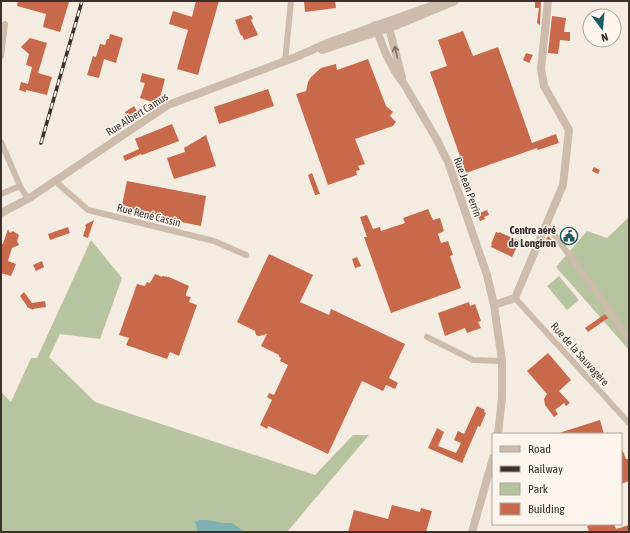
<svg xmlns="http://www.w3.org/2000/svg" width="630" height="533" viewBox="0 0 630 533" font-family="'Asap Condensed',sans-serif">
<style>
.green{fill:#b8c4a0}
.water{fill:#7fb0b2}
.building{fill:#c8694b}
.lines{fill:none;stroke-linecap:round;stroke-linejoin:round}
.minor{stroke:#cdbbac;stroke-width:6}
.tertiary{stroke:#cdbbac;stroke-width:8}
.rail-casing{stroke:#3b302b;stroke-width:3.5}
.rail{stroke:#fbf5ee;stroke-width:2;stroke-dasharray:6;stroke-linecap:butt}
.oneway{stroke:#7d6f65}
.labels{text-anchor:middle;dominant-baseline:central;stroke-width:3;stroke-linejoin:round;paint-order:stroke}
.street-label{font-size:11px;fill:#3b302b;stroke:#fbf5ee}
.poi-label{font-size:11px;font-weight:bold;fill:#3b302b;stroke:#fbf5ee;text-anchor:end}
</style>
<rect width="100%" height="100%" fill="#f4ebe1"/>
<path class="green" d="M629,217V350L556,267L587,231L607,238Z
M91,240L122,278L100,339L60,334L49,357L95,402L315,475L353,435H369L287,532H1V392L11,402L31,358H37Z
M559,276L579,300L567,310L547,286Z"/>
<path class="water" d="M199,520H207L223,523H232L245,532H198L195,522Z"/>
<path class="building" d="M18,1L69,2L60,32L43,27L46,14L17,6Z
M196,1H219L198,75L177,69L188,30L169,24L173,11L192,17Z
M304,1H335L336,8L305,12Z
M535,1H541L540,25L537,23L539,8H535Z
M251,15L253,19L251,20L258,35L244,40L242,35L241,36L235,20Z
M552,16L566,18L564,32H570V41L560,40L558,54L548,53Z
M463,31L473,56L498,47L532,143L556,134L559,143L538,150L537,148L466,173L430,72L447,66L438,40Z
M110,34L123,38L116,63L104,59L99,78L87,75L93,56L96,57L100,44L105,45L107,39H109Z
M30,38L47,43L38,73L52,77L47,95L26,90V92L19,90L21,82L28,84L32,67L26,65L29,54L21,47Z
M526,53L533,55L529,63L523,60Z
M368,59L386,106L393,112L390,116L396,122L393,126L355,139L365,164L358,166L360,170L356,171L357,175L328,185L296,94L306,91L308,82L311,77L321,68L336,64L337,70Z
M142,73L165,79L160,98L152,102L140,98L145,83L140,82Z
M268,89L274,106L219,124L214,107Z
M134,106L137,111L128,117L125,112Z
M172,124L179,141L142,155L141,154L125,161L123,156L139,149L135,139Z
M206,135L216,166L174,179L167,158L185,152L184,148Z
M594,167L600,170L598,174L592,171Z
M312,173L320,194L315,195L308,175Z
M127,181L206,196L201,226L121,210Z
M428,209L433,220L440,218L444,231L438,234L441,243L448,241L453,255L450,256L461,288L391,313L364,237H367L360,217L367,215L373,229L380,227L381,231L405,223L403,218Z
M487,210L489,215L484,217L485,219L480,221L477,214Z
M94,220L88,238L83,236L86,227L85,225Z
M68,227L70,233L50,240L48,234Z
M570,227L575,230L570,241L564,238Z
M8,229L10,233L13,231L19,235L17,241L19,245L12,248L8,261L16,264L11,276L1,273V243L3,244Z
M496,232L499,233V232L520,241L512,257L491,247L492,245L491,244Z
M548,236L552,240L551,243L548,244L544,243Z
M269,254L313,275L300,302L329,315L331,309L405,344L389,378L398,383L395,389L386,385L383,391L362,381L328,454L268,426L267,429L260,425L272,400L267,397L269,393L274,395L288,365L280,361L281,358L279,357V355L261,346L267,334L259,336L256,335L255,331L237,322Z
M357,257L361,266L355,268L352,259Z
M42,261L44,267L36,271L33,265Z
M155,274L162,277V276L169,277L189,286L186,294V296L191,297L189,302L197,305L179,356L170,352L167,359L126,345L129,338L119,335L137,284L145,286L147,282L150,283Z
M24,292L32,303L45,301L46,307L33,309V310L27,307V306L20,296Z
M469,302L470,306L475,304L481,321L478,322L481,328L467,333L465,328L445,336L438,313Z
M605,314L608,318L588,332L585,328Z
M548,353L571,380L559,391L570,403L566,406L564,403L555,410L558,414L554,417L545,405L544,399L547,394L527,371Z
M477,406L485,410L484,412L486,413L480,427L478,426L462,463L428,448L437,428L444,432L438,446L456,453L461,443L454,440L458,431L464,434Z
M600,420L604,434H560L559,433Z
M621,446L626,459H629V481L621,484Z
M392,505L420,512L421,508L432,511L426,532H348L354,510L388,519Z
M592,524H614L616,529L629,525V532H589L587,526Z"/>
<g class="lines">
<path class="minor" d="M1,56L5,24
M285,62L291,1
M1,142L20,186
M55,181L88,210L214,241L246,255
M1,194L20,186L28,199
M547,225L598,294L629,340
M515,298L629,423
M427,337L473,360L502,361"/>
<path class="tertiary" d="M388,24L402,77
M375,25C382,45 390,67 404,84L436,138L448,162L487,275L494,305L502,361V398L498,434
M322,50L390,28L455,1
M1,213L28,199L168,105L296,57L330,42L445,1
M494,305L515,298L563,185L569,130L544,86L541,69L548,1
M472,532L493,458"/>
<defs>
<path id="rail" d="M41,143L82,1"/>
</defs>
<use href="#rail" class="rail-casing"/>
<use href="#rail" class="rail"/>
</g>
<defs><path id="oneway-shaft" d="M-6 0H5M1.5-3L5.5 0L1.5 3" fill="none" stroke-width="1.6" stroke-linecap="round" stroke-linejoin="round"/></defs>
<use class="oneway" href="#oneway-shaft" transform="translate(396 52) rotate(-104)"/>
<defs>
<symbol id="civic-ring" viewBox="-11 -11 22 22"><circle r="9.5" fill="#fbf5ee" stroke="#1f5a5e" stroke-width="1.5"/><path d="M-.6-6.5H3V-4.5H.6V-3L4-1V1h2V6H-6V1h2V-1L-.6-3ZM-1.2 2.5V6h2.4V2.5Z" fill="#1f5a5e"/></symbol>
</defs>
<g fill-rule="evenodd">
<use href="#civic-ring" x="559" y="226" width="20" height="20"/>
</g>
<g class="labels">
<g class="street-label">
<text transform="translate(137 114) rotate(-32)">Rue Albert Camus</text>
<text transform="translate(468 187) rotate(70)">Rue Jean Perrin</text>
<text transform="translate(149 215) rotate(14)">Rue René Cassin</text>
<text transform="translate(580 354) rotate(48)">Rue de la Sauvagère</text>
</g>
<g class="poi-label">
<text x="556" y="230">Centre aéré<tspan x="556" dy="13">de Longiron</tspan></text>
</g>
</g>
<rect width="630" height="533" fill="none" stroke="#3b302b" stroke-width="4"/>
<rect x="492" y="433" width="130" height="92" fill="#fbf5ee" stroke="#aea6a0"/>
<rect x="500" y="446" width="20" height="6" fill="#cdbbac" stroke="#aea6a0"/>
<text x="528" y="453" font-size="12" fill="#3b302b">Road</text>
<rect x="500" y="466" width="20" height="6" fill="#3b302b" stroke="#aea6a0"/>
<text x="528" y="473" font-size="12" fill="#3b302b">Railway</text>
<rect x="500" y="483" width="20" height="12" fill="#b8c4a0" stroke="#aea6a0"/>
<text x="528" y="493" font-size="12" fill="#3b302b">Park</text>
<rect x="500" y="503" width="20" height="12" fill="#c8694b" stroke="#aea6a0"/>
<text x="528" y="513" font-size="12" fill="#3b302b">Building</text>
<g transform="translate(602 28) rotate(164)"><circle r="19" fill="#fbf5ee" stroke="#aea6a0"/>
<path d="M0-3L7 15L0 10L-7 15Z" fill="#1f5a5e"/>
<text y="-6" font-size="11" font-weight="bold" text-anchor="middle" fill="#3b302b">N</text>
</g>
</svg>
